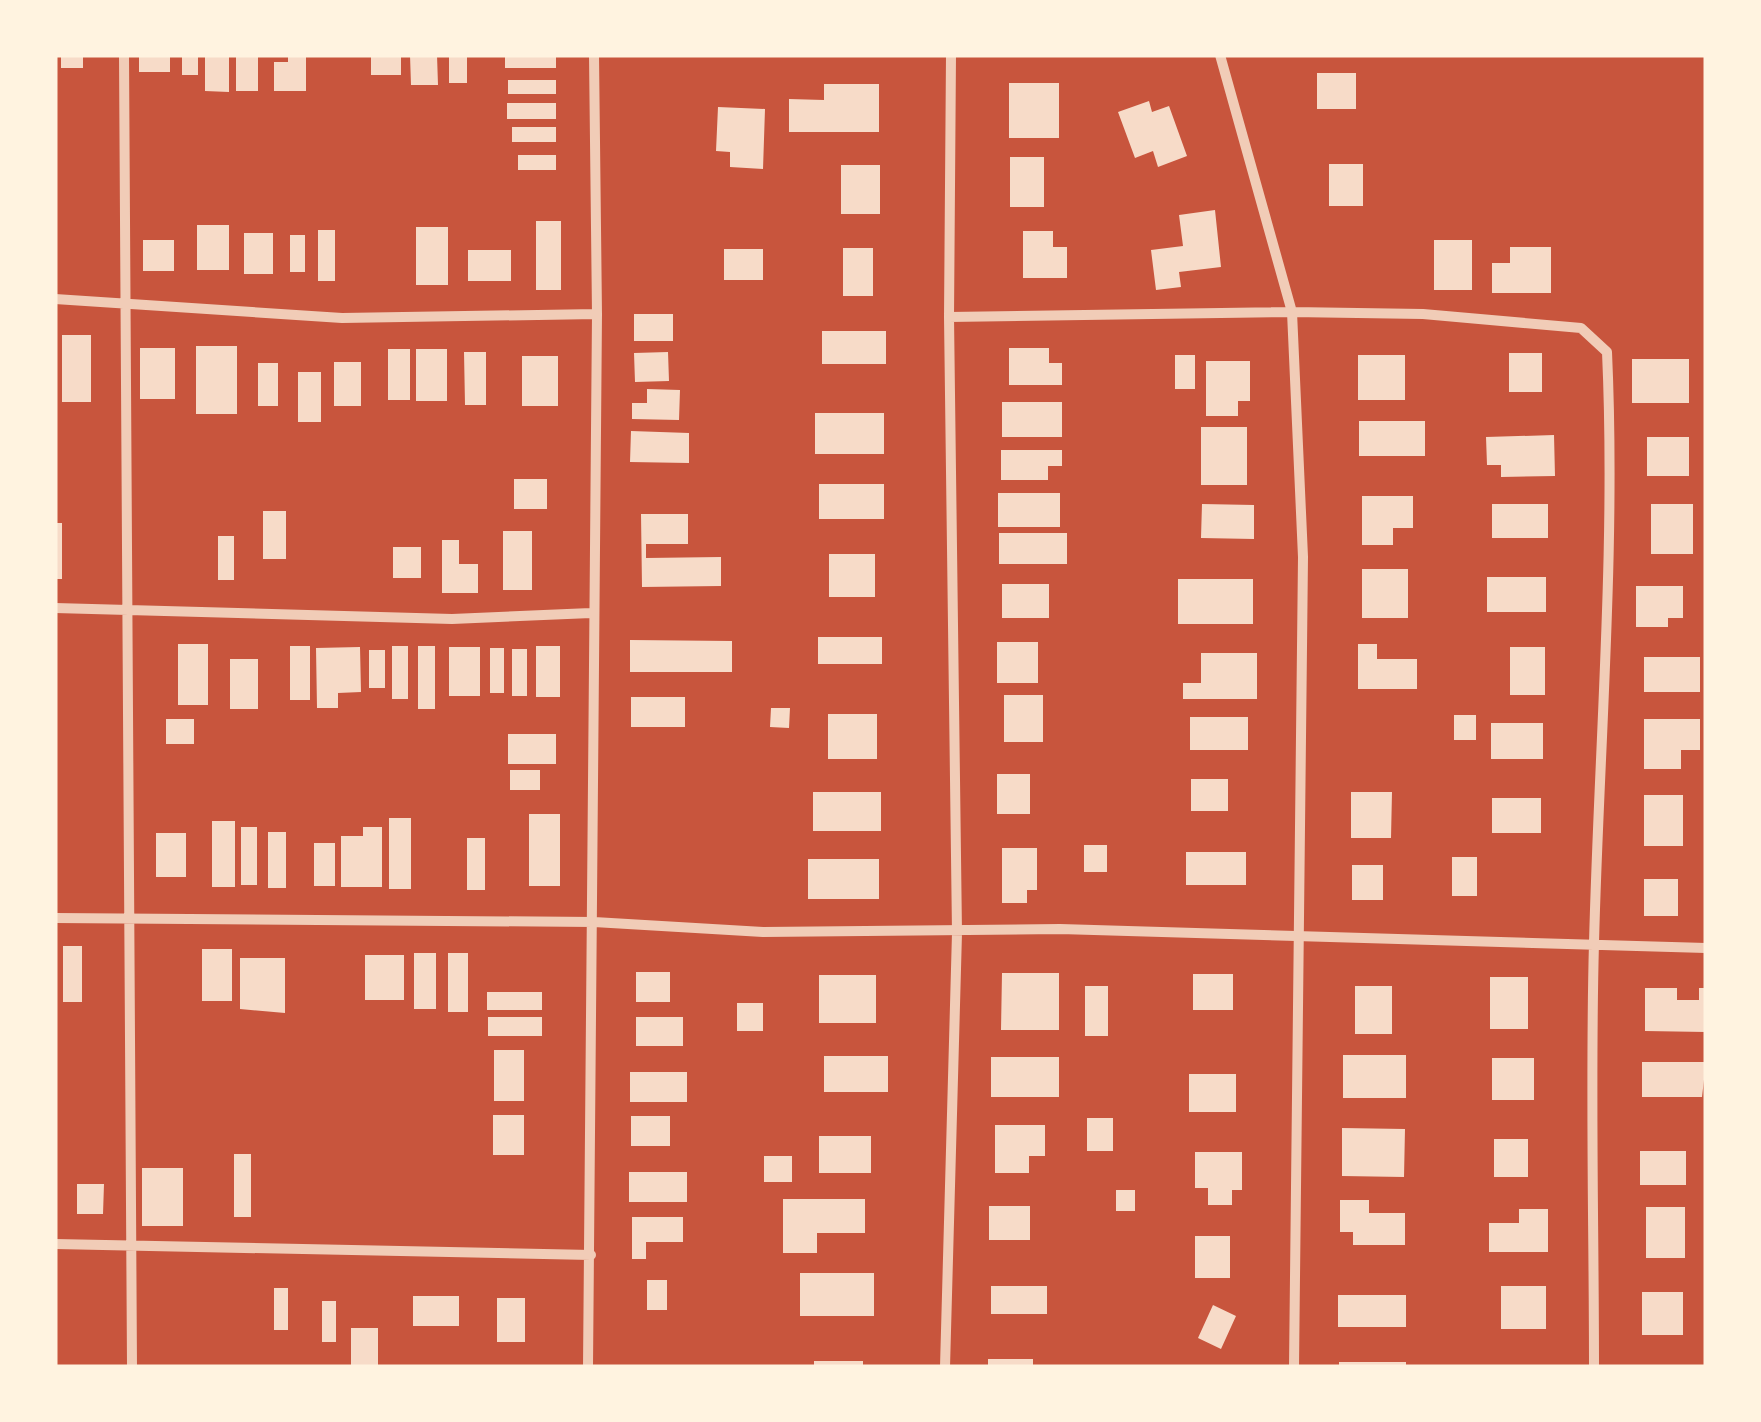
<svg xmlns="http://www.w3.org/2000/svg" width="1761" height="1422" viewBox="0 0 1761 1422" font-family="'Varela Round',sans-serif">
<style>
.building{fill:#f7dbc8}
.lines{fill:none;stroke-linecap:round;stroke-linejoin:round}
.minor{stroke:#f1ccb7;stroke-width:10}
</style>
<rect width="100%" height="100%" fill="#c8553d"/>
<path class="building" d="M61,55H83V68H61Z
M139,55H170V72H139Z
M182,55H198V75H182Z
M205,55H229V92L205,91Z
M236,55H258V91H236Z
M288,55H306V91H274V62H288Z
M371,55H401V75H371Z
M410,55H437L438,85H411Z
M449,55H467V83H449Z
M505,55H556V68H505Z
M1317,73H1356V109H1317Z
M508,80H556V94H508Z
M1009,83H1059V138H1009Z
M824,84H879V132H789V99L824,100Z
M1149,101L1152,112L1169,106L1187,156L1158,167L1153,151L1135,158L1118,112Z
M507,103H556V119H507Z
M718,107L765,109L763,169L730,167V152L716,151Z
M512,127H556V142H512Z
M518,155H556V170H518Z
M1010,157H1044V207H1010Z
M1329,164H1363V206H1329Z
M841,165H880V214H841Z
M1215,210L1221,267L1179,272L1181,287L1156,290L1151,250L1183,246L1179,215Z
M536,221H561V290H536Z
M197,225H229V270H197Z
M416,227H448V285H416Z
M318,230H335V281H318Z
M1023,231H1053V247H1067V278H1023Z
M244,233H273V274H244Z
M290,235H305V272H290Z
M143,240H174V271H143Z
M1434,240H1472V290H1434Z
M1510,247H1551V293H1492V263H1510Z
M843,248H873V296H843Z
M724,249H763V280H724Z
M468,250H511V281H468Z
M634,314H673V341H634Z
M822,331H886V364H822Z
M62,335H91V402H62Z
M196,346H237V414H196Z
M140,348H175V399H140Z
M1009,348H1049V363H1062V385H1009Z
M388,349H410V400H388Z
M416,349H447V401H416Z
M464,352H486V405H465Z
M668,352L669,381L635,382L634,353Z
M1509,353H1542V392H1509Z
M1175,355H1195V389H1175Z
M1358,355H1405V400H1358Z
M522,356H558V406H522Z
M1632,359H1689V403H1632Z
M1206,361H1250V401H1238V416H1206Z
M334,362H361V406H334Z
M258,363H278V406H258Z
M298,372H321V422H298Z
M647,389L680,390L679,420L632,419V403H647Z
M1002,402H1062V437H1002Z
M815,413H884V454H815Z
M1359,421H1425V456H1359Z
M1201,427H1247V485H1201Z
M631,431L689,433V463L630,462Z
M1554,435L1555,476L1501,477V465H1487L1486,437Z
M1647,437H1689V476H1647Z
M1001,450H1062V466H1048V480H1001Z
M514,479H547V509H514Z
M819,484H884V519H819Z
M998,493H1060V527H998Z
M1362,496H1413V528H1393V545H1362Z
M1202,504L1254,505V539L1201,538Z
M1492,504H1548V538H1492Z
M1651,504H1693V554H1651Z
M263,511H286V559H263Z
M641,514H688V544H646V558L721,557V586L642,587Z
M55,523H62V579H55Z
M503,531H532V590H503Z
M999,533H1067V564H999Z
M218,536H234V580H218Z
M442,540H459V564H478V593H442Z
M393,547H421V578H393Z
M829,554H875V597H829Z
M1362,569H1408V618H1362Z
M1487,577H1546V612H1487Z
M1178,579H1253V624H1178Z
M1002,584H1049V618H1002Z
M1636,586H1683V618H1668V627H1636Z
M818,637H882V664H818Z
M630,640L732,641V672H630Z
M997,642H1038V683H997Z
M178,644H208V705H178Z
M1358,644H1377V659H1417V689H1358Z
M290,646H310V700H290Z
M392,646H408V699H392Z
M418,646H435V709H418Z
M536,646H560V697H536Z
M360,647L361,692L338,693V708H317L316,648Z
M449,647H480V696H449Z
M1510,647H1545V695H1510Z
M490,648H504V693H490Z
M512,649H527V696H512Z
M369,650H385V688H369Z
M1201,653H1257V699H1183V683H1201Z
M1644,657H1700V692H1644Z
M230,659H258V709H230Z
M1004,695H1043V742H1004Z
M631,697H685V727H631Z
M771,708H790L789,728L770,727Z
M828,714H877V759H828Z
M1454,715H1476V740H1454Z
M1190,717H1248V750H1190Z
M166,719H194V744H166Z
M1644,719H1700V750H1681V769H1644Z
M1491,723H1543V759H1491Z
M508,734H556V764H508Z
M510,770H540V790H510Z
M997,774H1030V814H997Z
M1191,779H1228V811H1191Z
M813,792H881V831H813Z
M1351,792H1392L1391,838H1351Z
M1644,795H1683V846H1644Z
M1492,798H1541V833H1492Z
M529,814H560V886H529Z
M389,818H411V889H389Z
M212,821H235V887H212Z
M241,827H257V885H241Z
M363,827H382V887H341V836H363Z
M268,832H286V888H268Z
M156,833H186V877H156Z
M467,838H485V890H467Z
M314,843H335V886H314Z
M1084,845H1107V872H1084Z
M1002,848H1037V890H1027V903H1002Z
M1186,852H1246V885H1186Z
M1452,857H1477V896H1452Z
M808,859H879V899H808Z
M1352,865H1383V900H1352Z
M1644,879H1678V916H1644Z
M63,946H82V1002H63Z
M202,949H232V1001H202Z
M414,953H436V1009H414Z
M448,953H468V1012H448Z
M365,955H404V1000H365Z
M240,958H285V1013L240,1009Z
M636,972H670V1002H636Z
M1002,973H1059V1030H1001Z
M1193,974H1233V1010H1193Z
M819,975H876V1023H819Z
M1490,977H1528V1029H1490Z
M1085,986H1108V1036H1085Z
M1355,986H1392V1034H1355Z
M1645,988H1677V1000H1699V988H1706V1032L1645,1031Z
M487,992H542V1010H487Z
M737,1003H763V1031H737Z
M488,1017H542V1036H488Z
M636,1017H683V1046H636Z
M494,1050H524V1101H494Z
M1343,1055H1406V1098H1343Z
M824,1056H888V1092H824Z
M991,1057H1059V1097H991Z
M1492,1058H1534V1100H1492Z
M1642,1062H1706L1702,1097H1642Z
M630,1072H687V1102H630Z
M1189,1074H1236V1112H1189Z
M493,1115H524V1155H493Z
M631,1116H670V1146H631Z
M1087,1118H1113V1151H1087Z
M995,1125H1045V1156H1029V1173H995Z
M1342,1128L1405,1129L1404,1177L1342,1176Z
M819,1136H871V1173H819Z
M1494,1139H1528V1177H1494Z
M1640,1151H1686V1185H1640Z
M1195,1152H1242V1190H1232V1205H1208V1188H1195Z
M234,1154H251V1217H234Z
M764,1156H792V1182H764Z
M142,1168H183V1226H142Z
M629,1172H687V1202H629Z
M77,1184H104L103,1214H77Z
M1116,1190H1135V1211H1116Z
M783,1199H865V1233H817V1253H783Z
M1340,1200H1369V1213H1405V1245H1353V1232H1340Z
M989,1206H1030V1240H989Z
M1646,1207H1685V1258H1646Z
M1519,1209H1548V1252H1489V1223H1519Z
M632,1217H683V1242H646V1259H632Z
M1195,1236H1230V1278H1195Z
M800,1273H874V1316H800Z
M647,1280H667V1310H647Z
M991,1286H1047V1314H991Z
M1501,1286H1546V1329H1501Z
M274,1288H288V1330H274Z
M1642,1292H1683V1335H1642Z
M1338,1295H1406V1327H1338Z
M413,1296H459V1326H413Z
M497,1298H525V1342H497Z
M322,1301H336V1342H322Z
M1213,1305L1236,1316L1221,1349L1198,1338Z
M351,1328H378V1367H351Z
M988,1359H1033V1367H988Z
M814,1361H863V1367H814Z
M1339,1362H1406V1367H1339Z"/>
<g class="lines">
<path class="minor" d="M124,55L132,1367
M1220,55L1292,312L1303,557L1294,1367
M55,299L342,318L597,314
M949,317L1292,312L1423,314L1581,328L1607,352C1616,549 1599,747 1594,943C1590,1084 1594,1226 1594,1367
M55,608L452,619L591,613
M55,918L594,922L763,932L1060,929L1706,948
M55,1244L591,1255
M588,1367L597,314L594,55
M945,1367L957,933L949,317L951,55"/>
</g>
<rect width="1761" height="1422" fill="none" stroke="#fff3e0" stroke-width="115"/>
</svg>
